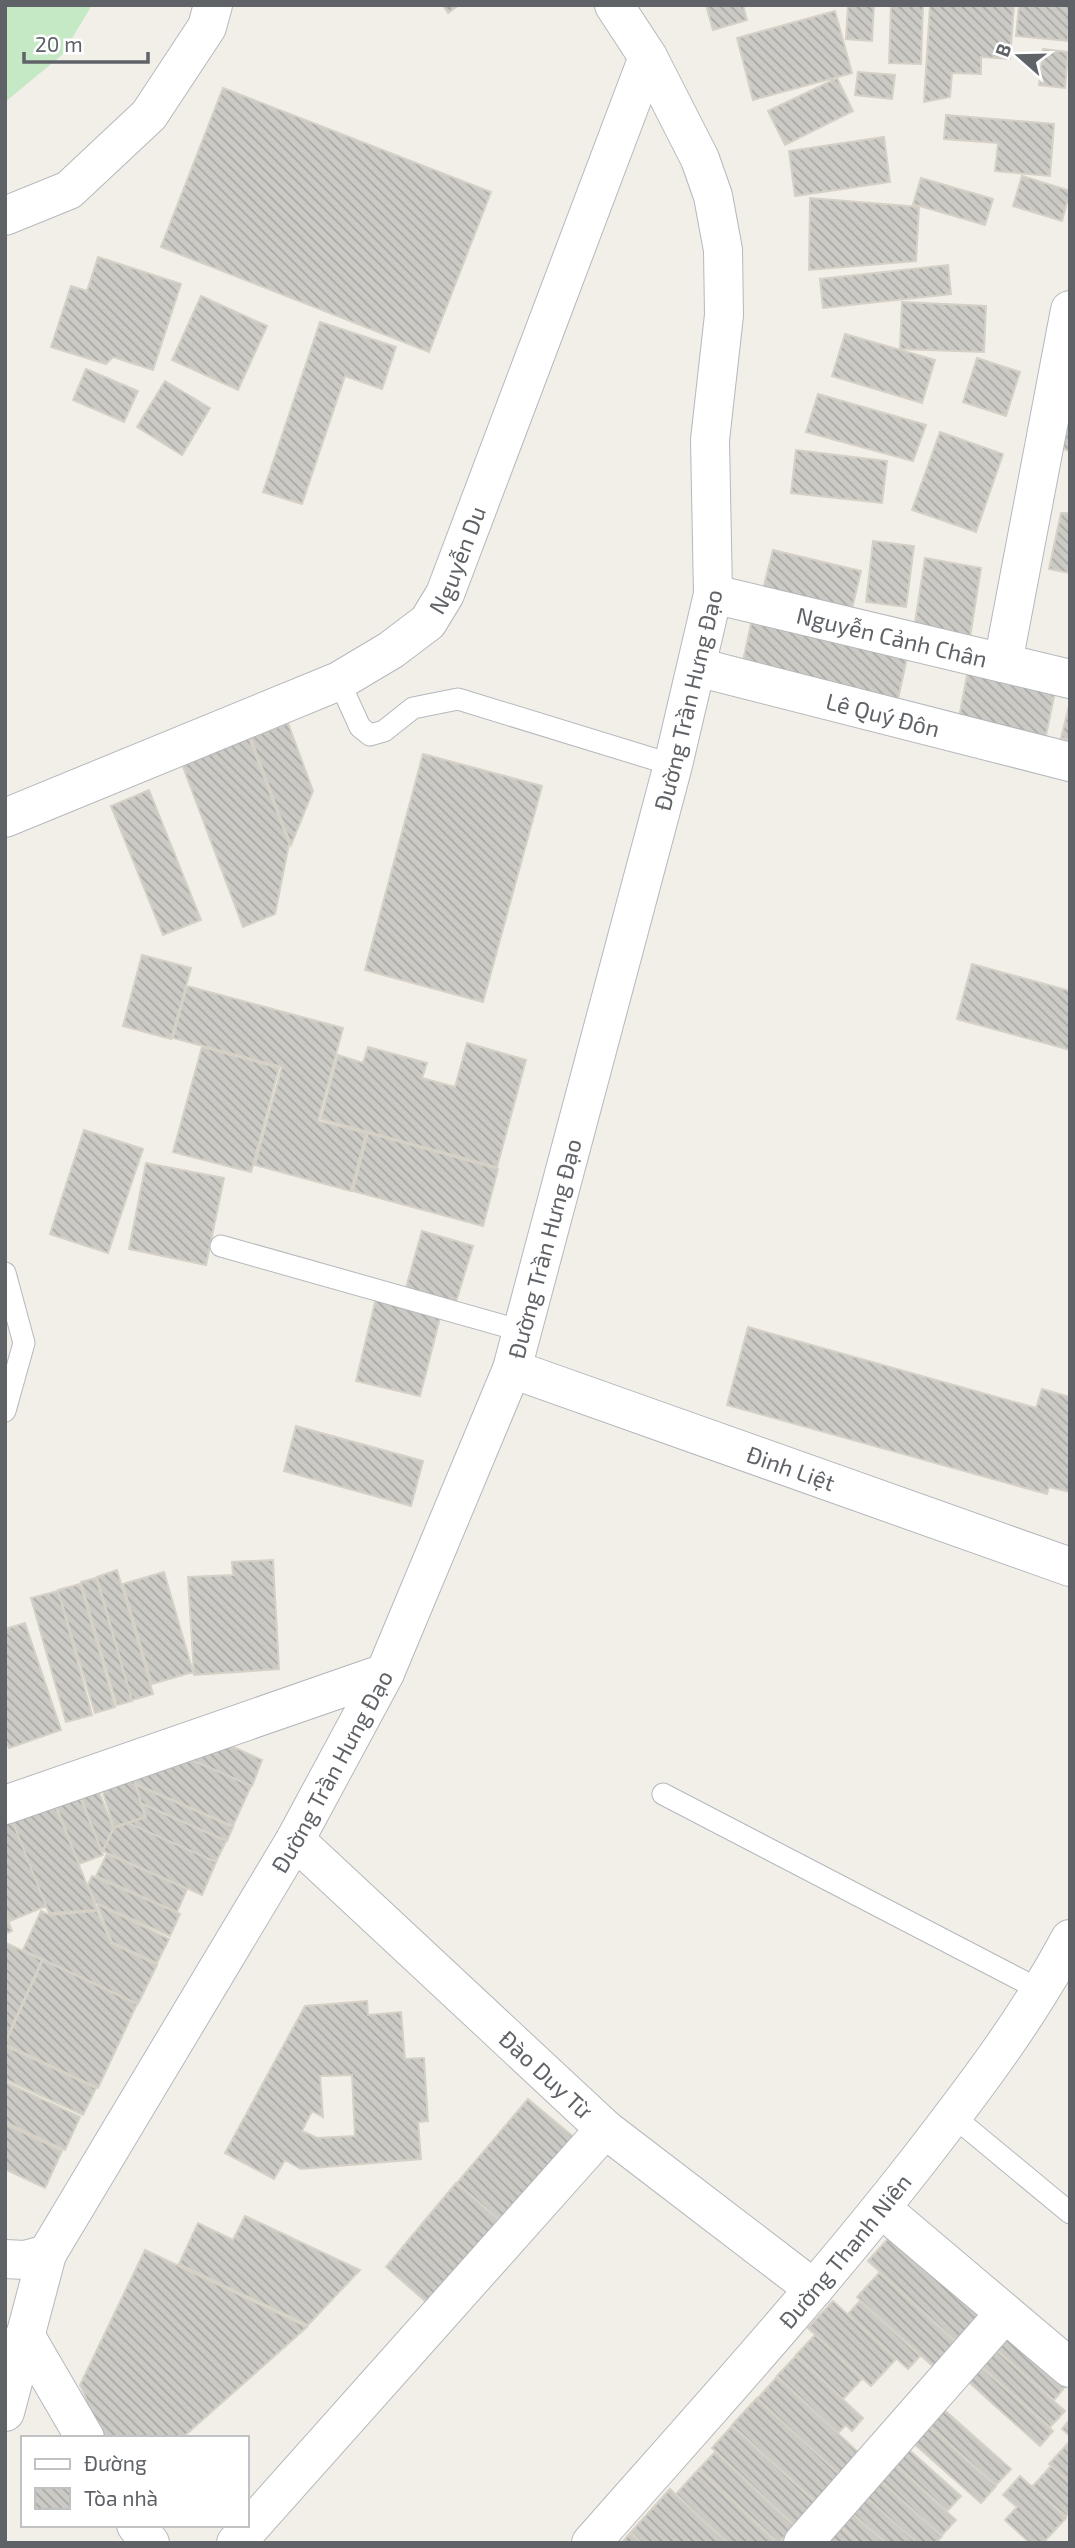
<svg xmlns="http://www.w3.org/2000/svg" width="1075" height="2548" viewBox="0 0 1075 2548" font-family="'Exo 2',sans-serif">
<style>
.park{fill:#c5e8c5}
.building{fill:url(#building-back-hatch);stroke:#d6d1c6;stroke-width:2;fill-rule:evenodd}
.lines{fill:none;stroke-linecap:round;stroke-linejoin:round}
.service-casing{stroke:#b5b8bc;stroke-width:23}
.minor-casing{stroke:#b5b8bc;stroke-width:40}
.tertiary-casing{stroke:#b5b8bc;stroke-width:40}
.service{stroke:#fff;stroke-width:21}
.minor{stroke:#fff;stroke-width:38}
.tertiary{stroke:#fff;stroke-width:38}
.labels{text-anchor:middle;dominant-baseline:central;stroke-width:5;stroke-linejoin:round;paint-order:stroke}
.street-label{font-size:23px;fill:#5f6368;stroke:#fff}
</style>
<defs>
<pattern id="building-back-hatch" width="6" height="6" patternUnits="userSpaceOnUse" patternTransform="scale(1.75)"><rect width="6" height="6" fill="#cccac5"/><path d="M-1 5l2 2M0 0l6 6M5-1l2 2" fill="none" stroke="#a9a8a4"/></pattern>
</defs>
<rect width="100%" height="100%" fill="#f1efe8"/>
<path class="park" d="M5,5H92L62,55L5,102Z"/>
<path class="building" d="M443,5H459L448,13Z
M706,5H743L747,20L713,30Z
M848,5H874L872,41L846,39Z
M891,5H923L921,64L889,63Z
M930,5H1014L1010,59L981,57V74L952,73L950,97L924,102Z
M1019,5H1070L1068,41L1016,36Z
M835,11L852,73L753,100L737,38Z
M1043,49L1068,52L1065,88L1039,85Z
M858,72L895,75L892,99L855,95Z
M837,78L853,111L785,145L768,111Z
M223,88L491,192L429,352L161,247Z
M946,115L1054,124L1050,176L995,171L998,143L944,139Z
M884,137L890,182L795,196L789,151Z
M1022,176L1070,191L1062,221L1013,206Z
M921,178L993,199L985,225L913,204Z
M810,198L919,207L916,261L809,270Z
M98,257L181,284L153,370L113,357L106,364L51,347L71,286L87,291Z
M948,265L951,294L823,308L820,279Z
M201,296L267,326L238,390L172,360Z
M902,302L986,306L984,352L900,349Z
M320,322L396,347L382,389L345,376L302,504L263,492Z
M845,334L935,360L922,403L832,376Z
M977,358L1020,372L1006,416L963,402Z
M86,369L138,391L124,422L73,400Z
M165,381L210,408L182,455L137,427Z
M818,394L926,425L913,461L806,432Z
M1070,412V451L1059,448Z
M940,432L1003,454L976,532L912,510Z
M796,450L887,461L882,503L791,493Z
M1061,513H1070V573L1049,569Z
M873,541L914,546L906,607L866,602Z
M773,550L861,571L851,613L762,593Z
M925,558L981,568L970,637L914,629Z
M752,619L908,653L897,704L741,670Z
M968,670L1056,687L1045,740L958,723Z
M1070,702V740L1061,738Z
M288,723L313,791L291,845L251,738Z
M249,738L289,844L275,914L243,927L182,764Z
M423,754L542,786L483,1002L365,970Z
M149,790L201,920L163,935L111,806Z
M142,955L191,968L171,1039L123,1026Z
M972,964L1070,991V1050L957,1019Z
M187,986L343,1028L318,1121L366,1133L351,1191L255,1165L282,1067L173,1038Z
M467,1043L526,1060L497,1167L321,1119L338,1055L363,1063L368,1047L427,1063L422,1078L455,1087Z
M202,1047L279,1068L251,1172L173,1152Z
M84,1130L143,1149L108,1253L50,1234Z
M368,1133L498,1169L483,1226L353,1191Z
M146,1163L224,1178L206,1265L129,1249Z
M422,1231L473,1246L455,1305L405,1291Z
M377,1294L442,1310L420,1396L356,1381Z
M748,1327L1036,1408L1042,1389L1070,1397V1492L1049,1487L1047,1494L727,1405Z
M296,1426L423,1461L411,1506L284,1471Z
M273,1560L279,1669L194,1675L188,1577L233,1575L232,1562Z
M117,1570L153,1694L132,1700L97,1577Z
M164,1572L193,1672L152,1684L123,1584Z
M96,1578L132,1701L117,1705L81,1582Z
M80,1584L115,1707L95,1713L58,1590Z
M58,1591L92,1715L66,1722L31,1598Z
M25,1623L61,1730L9,1748L5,1738V1629Z
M229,1745L262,1760L252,1786L183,1756Z
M182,1756L251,1786L233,1826L136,1784L132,1770Z
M131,1770L145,1817L114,1827L99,1780Z
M95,1782L113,1828L102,1852L78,1788Z
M136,1785L233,1827L227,1841L141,1803Z
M76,1788L103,1855L79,1864L53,1797Z
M52,1798L97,1910L49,1913L10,1815Z
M142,1804L226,1841L216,1862L128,1823L146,1817Z
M10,1815L46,1906L10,1921L5,1910V1817Z
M128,1823L216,1862L202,1895L103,1851L114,1828Z
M107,1854L187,1889L177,1912L96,1876Z
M92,1876L180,1914L170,1936L96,1903L88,1885Z
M97,1904L169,1939L157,1963L112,1942Z
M41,1911L49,1915L97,1911L111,1943L157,1965L138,2004L23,1950Z
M5,1913L12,1931L5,1934Z
M6,1943L42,1960L5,2041V1944Z
M43,1960L137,2004L98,2088L5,2044Z
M367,2001L368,2015L401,2012L405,2059L424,2058L428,2121L418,2122L421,2159L301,2169L285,2160L274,2179L225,2153L305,2006ZM352,2075L355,2136L317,2138L302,2131L312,2111L323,2117L320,2076Z
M5,2046L96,2088L83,2115L5,2079Z
M5,2082L80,2117L65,2150L5,2122Z
M528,2099L575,2138L503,2223L457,2183Z
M5,2124L62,2151L45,2188L5,2169Z
M456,2183L502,2223L432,2307L386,2267Z
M245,2216L360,2270L308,2325L179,2264L198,2223L233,2240Z
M894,2232L988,2316L961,2346L868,2261Z
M145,2250L307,2327L182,2438H99L82,2411L86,2398L80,2385Z
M879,2273L960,2346L938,2371L857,2297Z
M833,2301L896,2359L871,2386L808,2328Z
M860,2301L920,2356L908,2369L848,2314Z
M1008,2318L1070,2381L1054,2400L987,2341Z
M815,2335L862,2379L843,2399L796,2355Z
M987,2342L1065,2411L1050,2427L972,2358Z
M796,2356L863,2418L852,2431L846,2425L838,2433L777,2376Z
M975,2362L1053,2431L1040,2446L963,2377Z
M777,2377L859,2453L839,2474L757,2399Z
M757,2398L842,2477L817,2503L732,2425Z
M933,2400L1011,2469L996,2485L918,2416Z
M918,2418L996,2486L981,2503L903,2434Z
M1070,2419V2436L1062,2429Z
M732,2426L816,2503L795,2526L712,2448Z
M899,2441L961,2496L947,2511L886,2456Z
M1070,2441V2483L1049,2464Z
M715,2452L794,2526L779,2543L699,2469Z
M886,2457L956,2520L941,2536L872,2473Z
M1051,2466L1070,2483V2513L1066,2516L1032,2487Z
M698,2470L777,2543H728L676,2494Z
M872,2473L942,2536L936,2543H917L857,2489Z
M1020,2476L1066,2518L1043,2543H1030L1005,2520L1017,2507L1003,2495Z
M670,2489L727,2543H642L631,2532Z
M857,2489L917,2543H886L843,2505Z
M847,2509L885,2543H859L835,2521Z
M833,2519L858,2543H821Z
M630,2533L641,2543H622Z"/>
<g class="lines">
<defs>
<path id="service" d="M339,681L360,727L370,735L384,731L413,708L458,699L673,765
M221,1246L522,1331
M5,1273L24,1343L5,1411
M663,1794L1042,1991
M953,2116L1070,2213"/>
<g id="minor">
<path d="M5,216L69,190L149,115L207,27L213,5"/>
<path id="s1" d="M713,594L1070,679"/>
<path d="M1003,663L1070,310"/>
<path id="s2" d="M697,667L1070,762"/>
<path id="s3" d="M5,818L339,681L391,650L428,622L445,594L648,57"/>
<path id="s4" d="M512,1369L1070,1567"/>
<path d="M5,1805L385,1673"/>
<path id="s5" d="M295,1840L605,2129L814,2289"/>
<path d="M881,2208L1070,2368"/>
<path d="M25,2335L85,2438"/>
<path d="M136,2525L150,2543"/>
<path d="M236,2543L605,2129"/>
<path id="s6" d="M591,2543C702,2417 815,2293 918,2161C973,2090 1028,2018 1070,1939"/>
<path d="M803,2543L1005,2313"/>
</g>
<g id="tertiary">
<path d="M5,2259L25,2260L47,2254"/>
<path id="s7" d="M5,2412L47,2254L295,1840L385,1673L512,1369L673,765L713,594L710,440L724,315L723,250L713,196L700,159L648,57L614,5"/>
</g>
</defs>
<use href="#service" class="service-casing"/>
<use href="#minor" class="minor-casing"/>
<use href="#tertiary" class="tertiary-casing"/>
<use href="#service" class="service"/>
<use href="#minor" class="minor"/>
<use href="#tertiary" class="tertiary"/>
</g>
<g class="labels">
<g class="street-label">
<text stroke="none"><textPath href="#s3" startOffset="537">Nguyễn Du</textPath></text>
<text stroke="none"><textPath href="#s1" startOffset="184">Nguyễn Cảnh Chân</textPath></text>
<text stroke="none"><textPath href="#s7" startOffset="1857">Đường Trần Hưng Đạo</textPath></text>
<text stroke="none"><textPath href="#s2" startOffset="192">Lê Quý Đôn</textPath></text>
<text stroke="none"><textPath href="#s7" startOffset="1290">Đường Trần Hưng Đạo</textPath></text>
<text stroke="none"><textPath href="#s4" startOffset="296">Đinh Liệt</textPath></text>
<text stroke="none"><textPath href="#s7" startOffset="724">Đường Trần Hưng Đạo</textPath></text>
<text stroke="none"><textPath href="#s5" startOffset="343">Đào Duy Từ</textPath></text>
<text stroke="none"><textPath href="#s6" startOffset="387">Đường Thanh Niên</textPath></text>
</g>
</g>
<rect width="1075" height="2548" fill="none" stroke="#5f6368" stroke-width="14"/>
<rect x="21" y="2436" width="228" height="91" fill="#ffffff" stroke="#bfc1c3" stroke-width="2"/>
<rect x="35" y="2459" width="35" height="10" fill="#ffffff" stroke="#bfc1c3" stroke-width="2"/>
<text x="84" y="2471" font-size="21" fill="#5f6368">Đường</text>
<rect x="35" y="2488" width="35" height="21" fill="url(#building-back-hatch)" stroke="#bfc1c3" stroke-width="2"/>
<text x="84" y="2506" font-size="21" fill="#5f6368">Tòa nhà</text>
<g transform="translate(1019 56) rotate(290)" stroke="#ffffff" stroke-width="5" paint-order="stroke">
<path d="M0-5L12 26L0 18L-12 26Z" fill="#5f6368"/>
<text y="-10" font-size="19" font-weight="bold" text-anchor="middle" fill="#5f6368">B</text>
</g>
<path d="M24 52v10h124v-10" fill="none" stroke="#5f6368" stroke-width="3.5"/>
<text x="35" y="52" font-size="21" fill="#5f6368" stroke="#ffffff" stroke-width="5" paint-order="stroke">20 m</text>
</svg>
